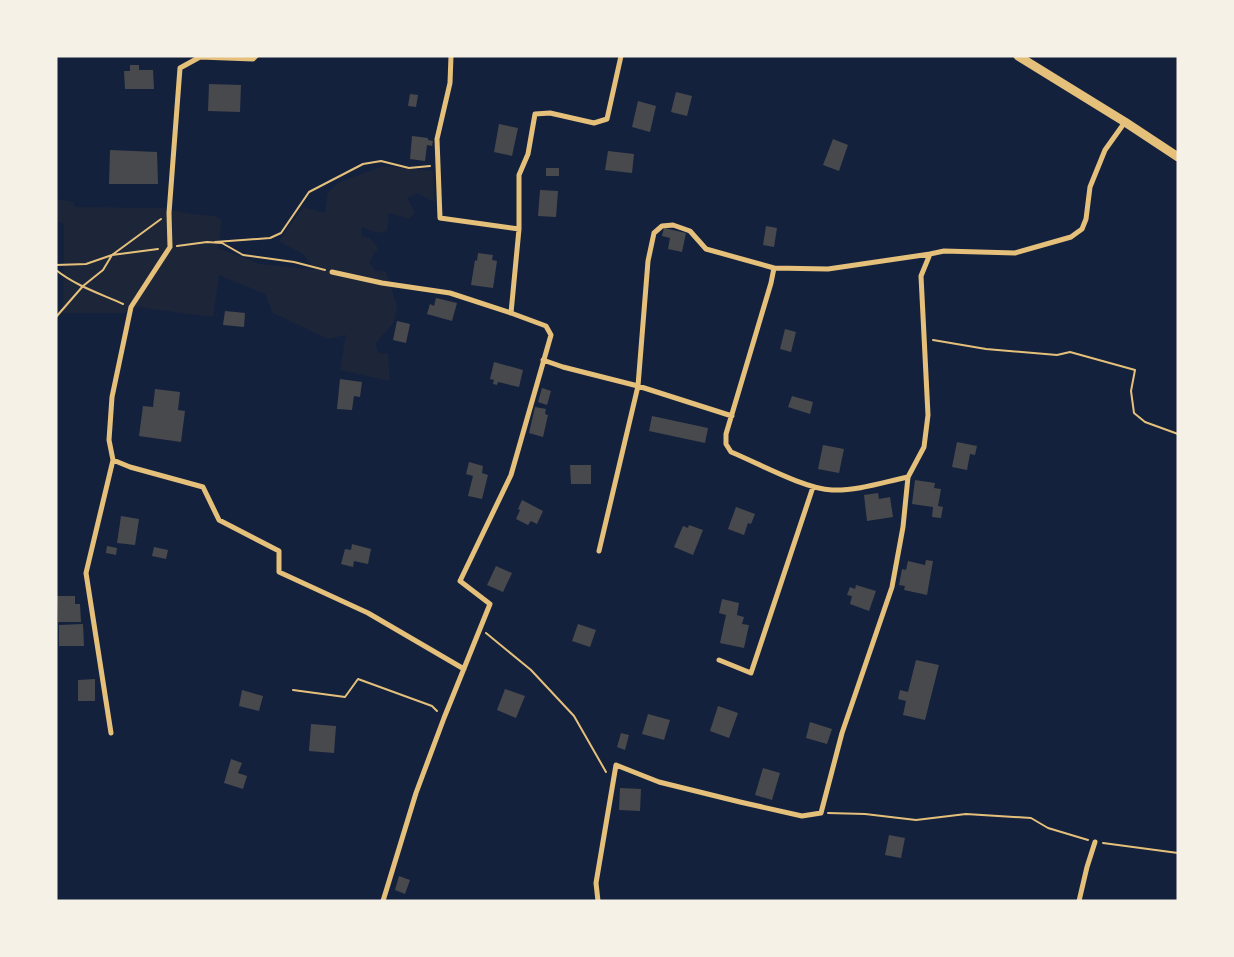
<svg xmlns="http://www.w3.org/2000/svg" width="1234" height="957" viewBox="0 0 1234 957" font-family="Lora,serif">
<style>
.green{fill:#1d2539}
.building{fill:#48494c}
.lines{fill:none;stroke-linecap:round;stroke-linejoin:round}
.path{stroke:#e5c07b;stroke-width:2}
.minor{stroke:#e5c07b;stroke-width:5}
.primary{stroke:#e5c07b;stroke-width:9}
</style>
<rect width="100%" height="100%" fill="#14213d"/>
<path class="green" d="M382,166L433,171L434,202L417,193L407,198L415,212L409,219L389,213L387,231L378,233L362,227L361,236L370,238L378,248L369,262L376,271L386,272L397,306L394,322L375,344L379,353L388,354L390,381L340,370L346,335L328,339L273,313L265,294L219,275L213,317L144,308L139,306L124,313H63L64,224L56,221L57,199L73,202L75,207L162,208L191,214L216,216L222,220L218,248L260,264L315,270L303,254L279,241L303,207L325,213L328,192L338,183Z"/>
<path class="building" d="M130,65H139V70H153L154,89H125L124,71H130Z
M209,84L241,85L240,112L208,111Z
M676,92L692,96L687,116L671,112Z
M410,94L418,95L416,107L408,106Z
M638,101L656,106L650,132L632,127Z
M499,124L518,128L512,156L494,152Z
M412,136L428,138V140L433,141L432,146L427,145L425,161L410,159Z
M833,139L848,145L839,171L823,165Z
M110,150L157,152L158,184H109Z
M608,151L634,154L632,173L605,170Z
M546,168H559V176H546Z
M540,190L558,191L556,217L538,216Z
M766,226L777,228L774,247L763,245Z
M664,228L686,233L682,252L668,249L670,238L662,236Z
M478,253L493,255L492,260L497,261L493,288L471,285L475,260L477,261Z
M436,298L457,303L452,321L427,314L430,304L434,306Z
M225,311L245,313L244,327L223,325Z
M397,321L410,324L406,343L393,340Z
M785,329L796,332L791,352L780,349Z
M494,362L523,370L519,387L498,382L497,385L493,384L494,380L490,379Z
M340,379L362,382L360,397L354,396L352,410L337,409Z
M542,388L551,391L547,405L538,402Z
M155,389L180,392L178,410L185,411L181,442L139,436L143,406L153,407Z
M792,396L813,402L810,414L788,407Z
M535,407L546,409L545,414L548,415L543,437L529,433Z
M652,416L708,428L705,443L649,431Z
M957,442L977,446L975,455L970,454L967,470L952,467Z
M823,445L844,449L839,473L818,469Z
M469,462L483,466L482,473L488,475L482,499L468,496L473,476L466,474Z
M570,465H591V484H571Z
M915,480L935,483L934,488L941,489L938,506L943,507L941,518L932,517L933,507L912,504Z
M878,493L879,499L890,497L893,517L867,521L864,495Z
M522,500L543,511L537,524L531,521L528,525L516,519L520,510L518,509Z
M736,507L755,514L751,524L748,523L744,535L728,529Z
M121,516L139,519L135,545L117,543Z
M689,525L703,530L693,555L674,547L683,526L688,528Z
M352,544L371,549L368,564L354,561L353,567L341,564L345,549L351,550Z
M107,546L117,548L116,555L106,553Z
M154,547L168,550L166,559L152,556Z
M926,560L933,561L927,595L904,590L905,586L899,585L902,569L906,570L908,561L925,565Z
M496,566L512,573L503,592L487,585Z
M856,585L876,591L869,611L850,604L852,596L847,595L850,587L855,589Z
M57,596H75V604H80L81,622H58Z
M722,599L739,603L737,615L744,617L742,624L749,625L744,648L720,643L726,615L719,613Z
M83,624L84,646H59V625Z
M578,624L596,630L590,647L572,641Z
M916,660L939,665L925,720L903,715L906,701L898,699L900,690L908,692Z
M95,679V701H78V680Z
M505,689L525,696L516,718L497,710Z
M242,690L263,696L259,711L239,706Z
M718,706L738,713L729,738L710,731Z
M648,714L670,720L664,740L642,734Z
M810,722L832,729L827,744L806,738Z
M311,724L336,726L334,753L309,751Z
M621,733L629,735L625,750L617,747Z
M231,759L242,763L238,773L247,776L243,789L224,783Z
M763,768L780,773L772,800L755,795Z
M620,788L641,789L640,811L619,810Z
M889,835L905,838L901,858L885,855Z
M399,876L410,880L405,894L395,890Z"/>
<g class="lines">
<path class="path" d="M215,242L270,238L281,233L309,192L363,164L381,161L409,168L430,166
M177,246L207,242L222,243L243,255L294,262L325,270
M56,265L86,264L112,255L161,219
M56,270C76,286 101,294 123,304
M56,317L83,286L103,270L112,255L158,249
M933,340L986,349L1057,355L1070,352L1135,370L1131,391L1134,413L1145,422L1178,434
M486,633L531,670L574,716L606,772
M293,690L345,697L358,679L432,706L437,711
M828,813L865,814L916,820L966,814L1031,818L1048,828L1088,840
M1103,843L1178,853"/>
<path class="minor" d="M451,56L450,83L437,139L440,218L519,229
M332,272L382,283L450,293L511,313
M543,360L563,367L638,386L732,416
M113,460L130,467L203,487L219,520L279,551V572L368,613L464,669
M908,477C884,482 857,491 832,490C805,489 758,463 731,452L726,444V434L771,283L774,268L828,269L930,254
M599,551L638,386L648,261L654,233L662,226L673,225L690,231L706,249L774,268
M719,660L751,673L813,487
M111,733L86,573L113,460L109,440L112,397L131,307L170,247L169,213L180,68L200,57L253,59L256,56
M383,901L416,793L444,718L490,604L460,581L511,475L551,335L546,326L511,313L519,229V175L528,154L535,114L550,113L594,123L607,119L621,56
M598,901L596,883L616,765L659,782L740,802L802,816L821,813L842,733L892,587L903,527L908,477L924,447L928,415L921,276L930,254L944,251L1015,253L1071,237L1082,229L1086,219L1090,187L1105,150L1125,122
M1079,901L1087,867L1095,842"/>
<path class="primary" d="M1018,56L1125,122L1178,157"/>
</g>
<rect width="1234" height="957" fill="none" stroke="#f6f1e7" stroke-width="115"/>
</svg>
